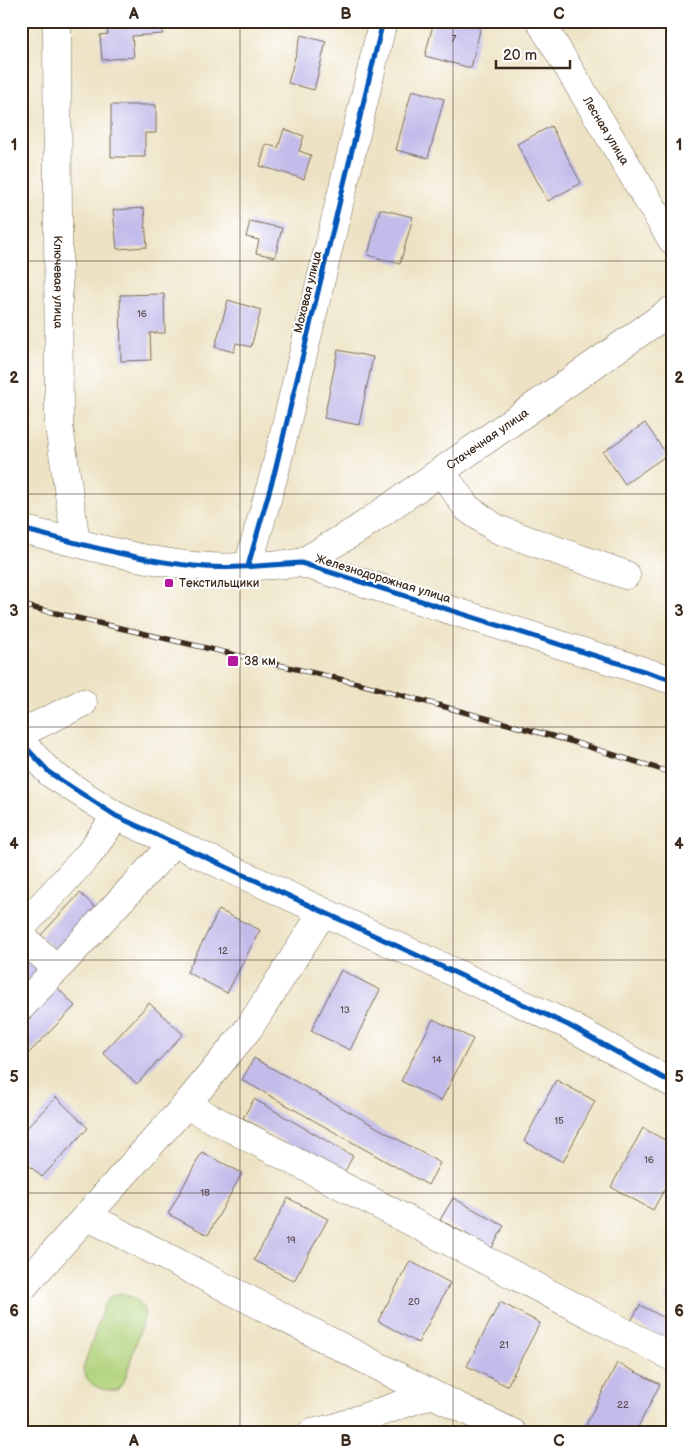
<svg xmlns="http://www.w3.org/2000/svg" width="693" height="1454" viewBox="0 0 693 1454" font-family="'Balsamiq Sans',sans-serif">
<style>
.green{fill:#b0d27a;stroke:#767e4c}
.building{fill:#c3bcea}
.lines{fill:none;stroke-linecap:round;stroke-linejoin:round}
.minor-casing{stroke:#796b58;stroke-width:29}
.minor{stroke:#fff;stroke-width:28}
.rail-casing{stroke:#3b2a1e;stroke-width:5.5}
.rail{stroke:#fff;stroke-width:4;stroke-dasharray:11;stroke-linecap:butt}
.cycleway-casing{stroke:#fff;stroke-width:8}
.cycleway{stroke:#0057b8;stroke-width:5}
.grid{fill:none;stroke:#3b2a1e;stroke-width:1;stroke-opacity:0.55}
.poi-dot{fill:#b5179e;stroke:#fff;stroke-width:2}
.labels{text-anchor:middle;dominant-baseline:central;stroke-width:4;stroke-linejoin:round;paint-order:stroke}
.number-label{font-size:10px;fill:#5d4e51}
.street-label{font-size:12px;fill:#3b2a1e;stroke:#fff}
.poi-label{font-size:12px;fill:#3b2a1e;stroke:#fff;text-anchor:start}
.neatline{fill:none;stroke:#3b2a1e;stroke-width:2}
.grid-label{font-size:16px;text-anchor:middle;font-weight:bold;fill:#3b2a1e}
</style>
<rect width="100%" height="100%" fill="#fff"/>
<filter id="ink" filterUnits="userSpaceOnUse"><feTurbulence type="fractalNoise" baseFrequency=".02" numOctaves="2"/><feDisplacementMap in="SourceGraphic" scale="10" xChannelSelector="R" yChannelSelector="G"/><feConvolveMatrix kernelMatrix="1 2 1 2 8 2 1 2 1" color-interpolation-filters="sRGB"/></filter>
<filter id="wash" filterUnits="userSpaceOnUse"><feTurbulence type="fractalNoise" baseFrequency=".0096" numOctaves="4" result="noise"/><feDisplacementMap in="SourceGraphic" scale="20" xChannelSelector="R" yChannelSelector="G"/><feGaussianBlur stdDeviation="1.12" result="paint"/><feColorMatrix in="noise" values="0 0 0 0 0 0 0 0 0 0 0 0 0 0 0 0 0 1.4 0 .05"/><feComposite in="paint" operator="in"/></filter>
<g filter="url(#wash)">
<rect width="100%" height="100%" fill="#ede3c4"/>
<path class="green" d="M120,1293C134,1297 141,1300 145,1314L124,1382L117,1390C100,1391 88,1386 83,1369L104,1305L110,1297Z"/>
<g id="blocks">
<path class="building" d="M107,21H162L163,34L132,36L134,57L102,60L100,35L108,34Z
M434,21H482L471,68L425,56Z
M301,35L326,42L314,90L288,83Z
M412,90L444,99L428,158L396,150Z
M111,105H156V133H145V157H111Z
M551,126L581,183L548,201L517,144Z
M284,129L304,136L299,151L311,155L304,179L260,166L266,144L278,148Z
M144,208L147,247L117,249L113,210Z
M380,209L413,217L400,264L368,255Z
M250,221L282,228L275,257L256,253L259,240L246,237Z
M164,294L165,333H150L151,360L121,361L120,295Z
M228,300L261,310L251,347L236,343L234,352L215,347Z
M338,350L373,357L359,425L324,418Z
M645,423L667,455L625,484L603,452Z
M80,893L97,909L58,952L40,936Z
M219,910L260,930L227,993L187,972Z
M23,955L42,973L21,994V957Z
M341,970L380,990L350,1050L311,1031Z
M57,987L75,1006L21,1061V1024Z
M149,1003L183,1034L137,1084L103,1053Z
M433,1019L473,1039L441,1101L401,1081Z
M254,1058L440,1163L428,1185L242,1080Z
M556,1080L595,1101L563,1162L524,1141Z
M56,1097L88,1128L42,1177L21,1158V1134Z
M254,1099L353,1156L343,1175L243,1118Z
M643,1128L672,1144V1175L653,1210L611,1187Z
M202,1152L242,1173L208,1235L168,1214Z
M288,1198L328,1219L294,1281L254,1260Z
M453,1198L504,1226L492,1248L440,1220Z
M410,1261L450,1283L418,1343L378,1321Z
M672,1287V1303L665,1300Z
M500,1302L540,1323L507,1386L467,1366Z
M640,1305L672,1322V1343L631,1321Z
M617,1363L660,1384L635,1433H601L586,1425Z"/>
</g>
</g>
<g filter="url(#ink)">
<use href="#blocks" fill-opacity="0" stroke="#796b58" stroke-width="1"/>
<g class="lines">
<defs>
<g id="minor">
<path id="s1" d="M57,21L59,426L76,542"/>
<path id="s2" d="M540,21L672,240"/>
<path d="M441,471L467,508L497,529L626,575"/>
<path d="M21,529C78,543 136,560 194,566C229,570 266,565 301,563L672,680"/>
<path id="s3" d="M301,563L357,530L672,310"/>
<path d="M248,566L275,471L383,21"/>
<path d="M21,733L83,703"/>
<path d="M21,742L50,773L116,816L568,1025L672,1083"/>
<path d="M21,928L89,854L116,816"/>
<path d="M21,936L57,969"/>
<path d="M21,1007L174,843"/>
<path d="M186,1105L672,1357"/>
<path d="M87,1216L432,1394L513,1433"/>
<path d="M21,1289L186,1105L249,1028L323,912"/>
<path d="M312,1433L334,1428L432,1394"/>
</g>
</defs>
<use href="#minor" class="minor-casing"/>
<use href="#minor" class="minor"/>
<defs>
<path id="rail" d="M21,605L361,684L570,741L672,773"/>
</defs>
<use href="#rail" class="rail-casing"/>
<use href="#rail" class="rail"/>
<defs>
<path id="cycleway" d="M21,529C78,543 136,560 194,566C229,570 266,565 301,563L672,680
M248,566L275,471L383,21
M21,742L50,773L116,816L568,1025L672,1083"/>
</defs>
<use href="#cycleway" class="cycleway-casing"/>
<use href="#cycleway" class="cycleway"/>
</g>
</g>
<path class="grid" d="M240,21V1433M453,21V1433M21,261H672M21,494H672M21,727H672M21,960H672M21,1193H672"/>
<g class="poi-dot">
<rect x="164" y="578" width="10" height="10" rx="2.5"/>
<rect x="227" y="655" width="12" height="12" rx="2.5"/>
</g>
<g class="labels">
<g class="number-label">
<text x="454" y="39">7</text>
<text x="142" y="314">16</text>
<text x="223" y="951">12</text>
<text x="345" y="1010">13</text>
<text x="437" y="1060">14</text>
<text x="559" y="1121">15</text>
<text x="649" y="1160">16</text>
<text x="205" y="1193">18</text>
<text x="291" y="1240">19</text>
<text x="414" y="1302">20</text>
<text x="504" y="1345">21</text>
<text x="623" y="1405">22</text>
</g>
<g class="street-label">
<text stroke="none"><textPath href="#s2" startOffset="128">Лесная улица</textPath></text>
<text stroke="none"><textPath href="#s1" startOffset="261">Ключевая улица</textPath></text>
<text transform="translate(308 292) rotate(-76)">Моховая улица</text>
<text stroke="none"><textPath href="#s3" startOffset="224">Стачечная улица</textPath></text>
<text transform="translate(383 579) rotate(17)">Железнодорожная улица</text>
</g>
<g class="poi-label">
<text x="179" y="583">Текстильщики</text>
<text x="244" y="661">38 км</text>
</g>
</g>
<rect width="693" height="1454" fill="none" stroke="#fff" stroke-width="55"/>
<path d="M496 60v8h74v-8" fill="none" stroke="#3b2a1e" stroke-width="2.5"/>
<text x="503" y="60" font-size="15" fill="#3b2a1e" stroke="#ffffff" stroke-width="4" paint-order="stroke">20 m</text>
<rect x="28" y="28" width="638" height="1398" class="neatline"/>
<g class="grid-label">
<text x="134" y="19">A</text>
<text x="346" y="19">B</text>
<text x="559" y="19">C</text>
<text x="14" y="150">1</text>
<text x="679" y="150">1</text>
<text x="14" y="383">2</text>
<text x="679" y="383">2</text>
<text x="14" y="616">3</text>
<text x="679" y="616">3</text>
<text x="14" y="849">4</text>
<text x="679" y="849">4</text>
<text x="14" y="1082">5</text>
<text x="679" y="1082">5</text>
<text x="14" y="1316">6</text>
<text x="679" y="1316">6</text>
<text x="134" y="1446">A</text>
<text x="346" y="1446">B</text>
<text x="559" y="1446">C</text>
</g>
</svg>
